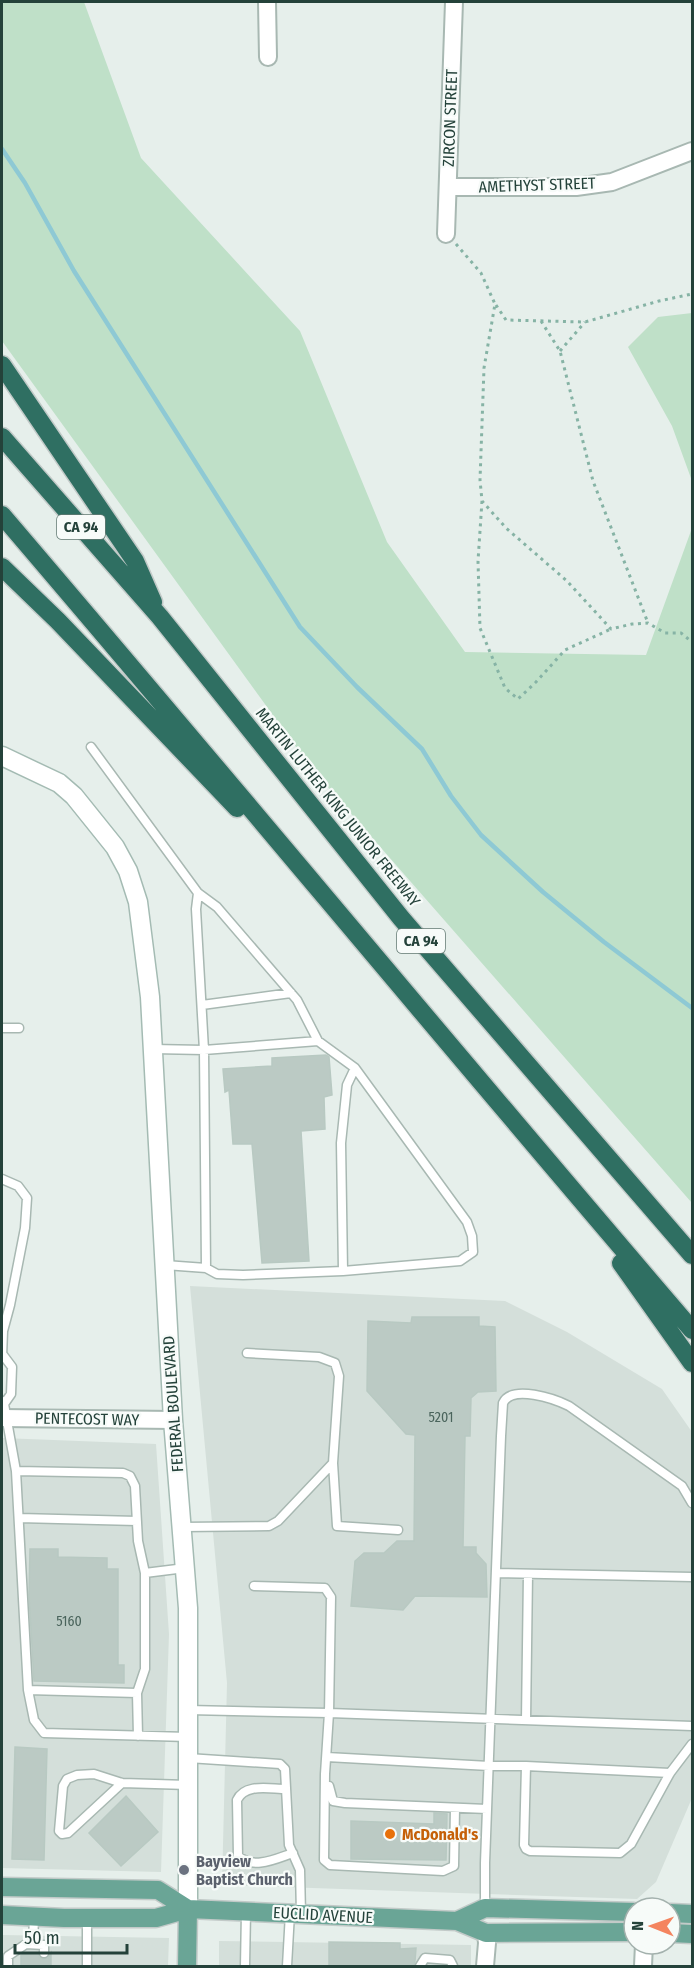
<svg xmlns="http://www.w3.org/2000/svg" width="694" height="1968" viewBox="0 0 694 1968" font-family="'Fira Sans Condensed',sans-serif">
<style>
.built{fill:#d4dfda}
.green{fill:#bfe0c8}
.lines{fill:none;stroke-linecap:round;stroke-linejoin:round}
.stream{stroke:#8ec9d4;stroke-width:4.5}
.building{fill:#bbcac4;stroke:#b8c9c2;stroke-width:1.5}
.service-casing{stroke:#a8b8b2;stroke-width:11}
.minor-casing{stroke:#a8b8b2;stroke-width:20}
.secondary-casing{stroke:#a4bbb3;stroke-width:21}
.primary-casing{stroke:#c2cac8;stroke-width:21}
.motorway-casing{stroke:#c2cac8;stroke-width:21}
.path{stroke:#86b3a5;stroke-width:3;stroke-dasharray:3 4.5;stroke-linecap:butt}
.service{stroke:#fff;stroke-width:8}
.minor{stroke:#fff;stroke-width:16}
.secondary{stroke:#fff;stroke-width:18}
.primary{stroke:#6aa596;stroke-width:18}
.motorway{stroke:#2f6f62;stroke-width:18}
.food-dot{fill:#e8710a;stroke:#f7fbf9;stroke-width:2}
.worship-dot{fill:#6b7280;stroke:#f7fbf9;stroke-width:2}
.labels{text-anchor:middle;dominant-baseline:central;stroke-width:4.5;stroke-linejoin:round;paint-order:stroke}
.number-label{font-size:14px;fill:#4a645c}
.shield{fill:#f7fbf9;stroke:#637a73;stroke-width:1.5}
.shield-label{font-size:15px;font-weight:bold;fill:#24423a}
.street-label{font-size:16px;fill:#24423a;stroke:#f7fbf9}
.food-label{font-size:16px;font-weight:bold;fill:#c56008;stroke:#f7fbf9;text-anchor:start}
.worship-label{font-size:16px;font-weight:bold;fill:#5b616d;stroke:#f7fbf9;text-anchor:start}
</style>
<rect width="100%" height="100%" fill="#e6efeb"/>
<path class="built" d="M190,1286L505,1301L567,1332L662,1389L692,1432V1798L656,1882L637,1899L222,1885L227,1683Z
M2,1438L156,1444L169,1634L161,1872L2,1868Z
M2,1935L169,1938L168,1966H2Z
M219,1941L471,1945V1966H219Z"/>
<path class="green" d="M2,2H84L141,158L300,331L387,542L465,652L646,655L692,528V1203L312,769L2,341Z
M692,313V481L672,426L628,347L658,317Z"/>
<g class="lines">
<path class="stream" d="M2,149L25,183L74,271L300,627L357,687L422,749L451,796L481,835L543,892L604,942L692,1008"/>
</g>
<path class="building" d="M326,1055L329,1057L332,1095L324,1097L325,1129L301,1131L309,1261L262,1263L252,1144H233L229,1090L225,1092L223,1069L272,1066V1058Z
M412,1317H479V1326L495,1327L496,1391L478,1392L471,1398L470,1436H465L463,1547H476V1553L486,1564L487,1597L415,1596L403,1610L351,1606L355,1561L364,1553H384L397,1541H414L415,1435L406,1434L367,1391L368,1321L411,1323Z
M30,1549H58V1557L107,1558V1569H118V1665H124V1683L34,1681L29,1595Z
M15,1747L47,1749L44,1860L12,1859Z
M126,1796L158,1832L121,1866L89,1833Z
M434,1813L447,1814L446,1860L351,1859V1821L434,1824Z
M329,1942L400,1943V1949L416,1948L415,1961L414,1966H329Z
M38,1953L39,1957L43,1959L48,1958L51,1953V1966H21V1955Z"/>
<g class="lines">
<defs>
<path id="service" d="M91,747L198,893
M202,1005L291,993
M2,1028H19
M153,1049L204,1050L318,1041
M2,1179L18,1186L27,1198L25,1228L10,1305L3,1331L2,1357
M165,1265L206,1268L217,1274L243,1275L343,1271L460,1261L473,1252L472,1236L467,1222L355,1068L318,1041L297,1000L217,907L198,893L196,909L204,1050L206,1268
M343,1271L341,1143L347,1085L355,1068
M247,1353L319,1357L335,1363L339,1376L333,1463
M3,1355L12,1367L11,1394L4,1404
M2,1401L4,1404L16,1471L28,1690L34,1720L44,1733L188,1737
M16,1471L123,1473L130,1476L135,1486L138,1541L145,1573L185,1568
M19,1518L137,1521
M182,1527L269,1526L278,1521L333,1463L337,1526L398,1530
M496,1573L692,1577
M254,1586L325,1588L331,1597L329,1713L692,1726
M28,1690L137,1693
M188,1710L329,1713L325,1774L324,1860L330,1865L443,1871L454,1866L455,1808
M526,1720L528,1574
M138,1736L137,1693L145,1669V1573
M327,1757L489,1766H526L524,1845L526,1849L530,1851L620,1853L631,1844L670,1773L692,1744
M188,1758L280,1764L285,1769L289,1845L300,1870L301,1914
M526,1766L670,1773
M122,1783L68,1833L62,1834L59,1831L63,1786L67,1779L77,1775L94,1774L122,1783L188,1785
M329,1786L333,1801L345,1803L487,1809
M286,1789C269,1789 245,1783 237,1800L238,1856C254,1870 275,1859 293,1853
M485,1908V1863L501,1436L503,1403C512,1384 555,1399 569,1406L682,1486L692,1503
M33,1943L34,1917
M8,1966V1956L26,1944L44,1945V1953
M87,1966V1918
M245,1966L246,1912
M287,1966L290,1913
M420,1966L425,1958L450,1960L453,1966"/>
<path id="minor" d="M267,2L268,57
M448,187H576L612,182L692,151
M446,234L454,2
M2,1418L173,1420
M485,1966L487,1943L486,1933
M643,1966L644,1944"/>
<path id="secondary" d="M2,756L59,783L74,796L115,847L128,871L138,902L150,997L173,1420L188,1608V1909"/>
<path id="primary" d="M2,1887L158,1890L188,1909
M670,1913L692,1914
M2,1915L64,1918H156L188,1909L457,1921L486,1933L634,1932
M457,1921L485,1908L634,1912
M670,1933L692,1934
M187,1966L188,1909"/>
<path id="motorway" d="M2,365L135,561L153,602
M2,437L160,617L401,918L692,1255
M2,515C233,785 460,1060 692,1330
M2,567L58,621L237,808
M621,1263L692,1363"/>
</defs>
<use href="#service" class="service-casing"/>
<use href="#minor" class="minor-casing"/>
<use href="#secondary" class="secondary-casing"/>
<use href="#primary" class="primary-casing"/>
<use href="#motorway" class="motorway-casing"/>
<path class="path" d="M456,244L481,273L495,304L484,368L480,480L482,501L506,528L567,581L611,629L632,624L648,623L665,633H681L692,642
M496,305L506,320L585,322L659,301L692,294
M541,321L560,351L593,481L648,623
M560,351L585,322
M482,501L478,561L480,628L505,688L518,699L536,682L565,650L611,629"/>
<use href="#service" class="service"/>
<use href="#minor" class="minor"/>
<use href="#secondary" class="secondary"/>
<use href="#primary" class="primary"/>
<use href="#motorway" class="motorway"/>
</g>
<circle class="food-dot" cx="390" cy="1834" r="6"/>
<circle class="worship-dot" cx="184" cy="1870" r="6"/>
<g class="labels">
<g class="number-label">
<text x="441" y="1417">5201</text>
<text x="69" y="1621">5160</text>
</g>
<g class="shield">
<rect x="57" y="515" width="48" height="24" rx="4.5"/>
<rect x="397" y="929" width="48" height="24" rx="4.5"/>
</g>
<g class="shield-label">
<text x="81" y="527">CA 94</text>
<text x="421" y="941">CA 94</text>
</g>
<g class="street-label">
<text transform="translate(450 118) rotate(-88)">ZIRCON STREET</text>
<text transform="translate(537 185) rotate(-2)">AMETHYST STREET</text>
<text transform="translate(338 807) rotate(51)">MARTIN LUTHER KING JUNIOR FREEWAY</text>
<text transform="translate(173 1404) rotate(-94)">FEDERAL BOULEVARD</text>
<text transform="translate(87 1419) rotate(1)">PENTECOST WAY</text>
<text transform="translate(323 1915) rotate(3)">EUCLID AVENUE</text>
</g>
<g class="food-label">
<text x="402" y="1834">McDonald's</text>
</g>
<g class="worship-label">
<text x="196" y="1861">Bayview<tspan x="196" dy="18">Baptist Church</tspan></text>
</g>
</g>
<rect width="694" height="1968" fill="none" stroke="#24423a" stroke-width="6"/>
<g transform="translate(652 1926) rotate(271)"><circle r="28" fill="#f7fbf9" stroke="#a3b1ad" stroke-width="1.5"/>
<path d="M0-4.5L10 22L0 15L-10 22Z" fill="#f4845f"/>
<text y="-9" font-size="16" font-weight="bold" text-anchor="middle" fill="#24423a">N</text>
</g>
<path d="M15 1944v9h112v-9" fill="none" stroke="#24423a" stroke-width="3"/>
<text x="24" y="1944" font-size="18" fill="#24423a" stroke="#f7fbf9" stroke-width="4.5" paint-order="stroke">50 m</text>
</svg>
